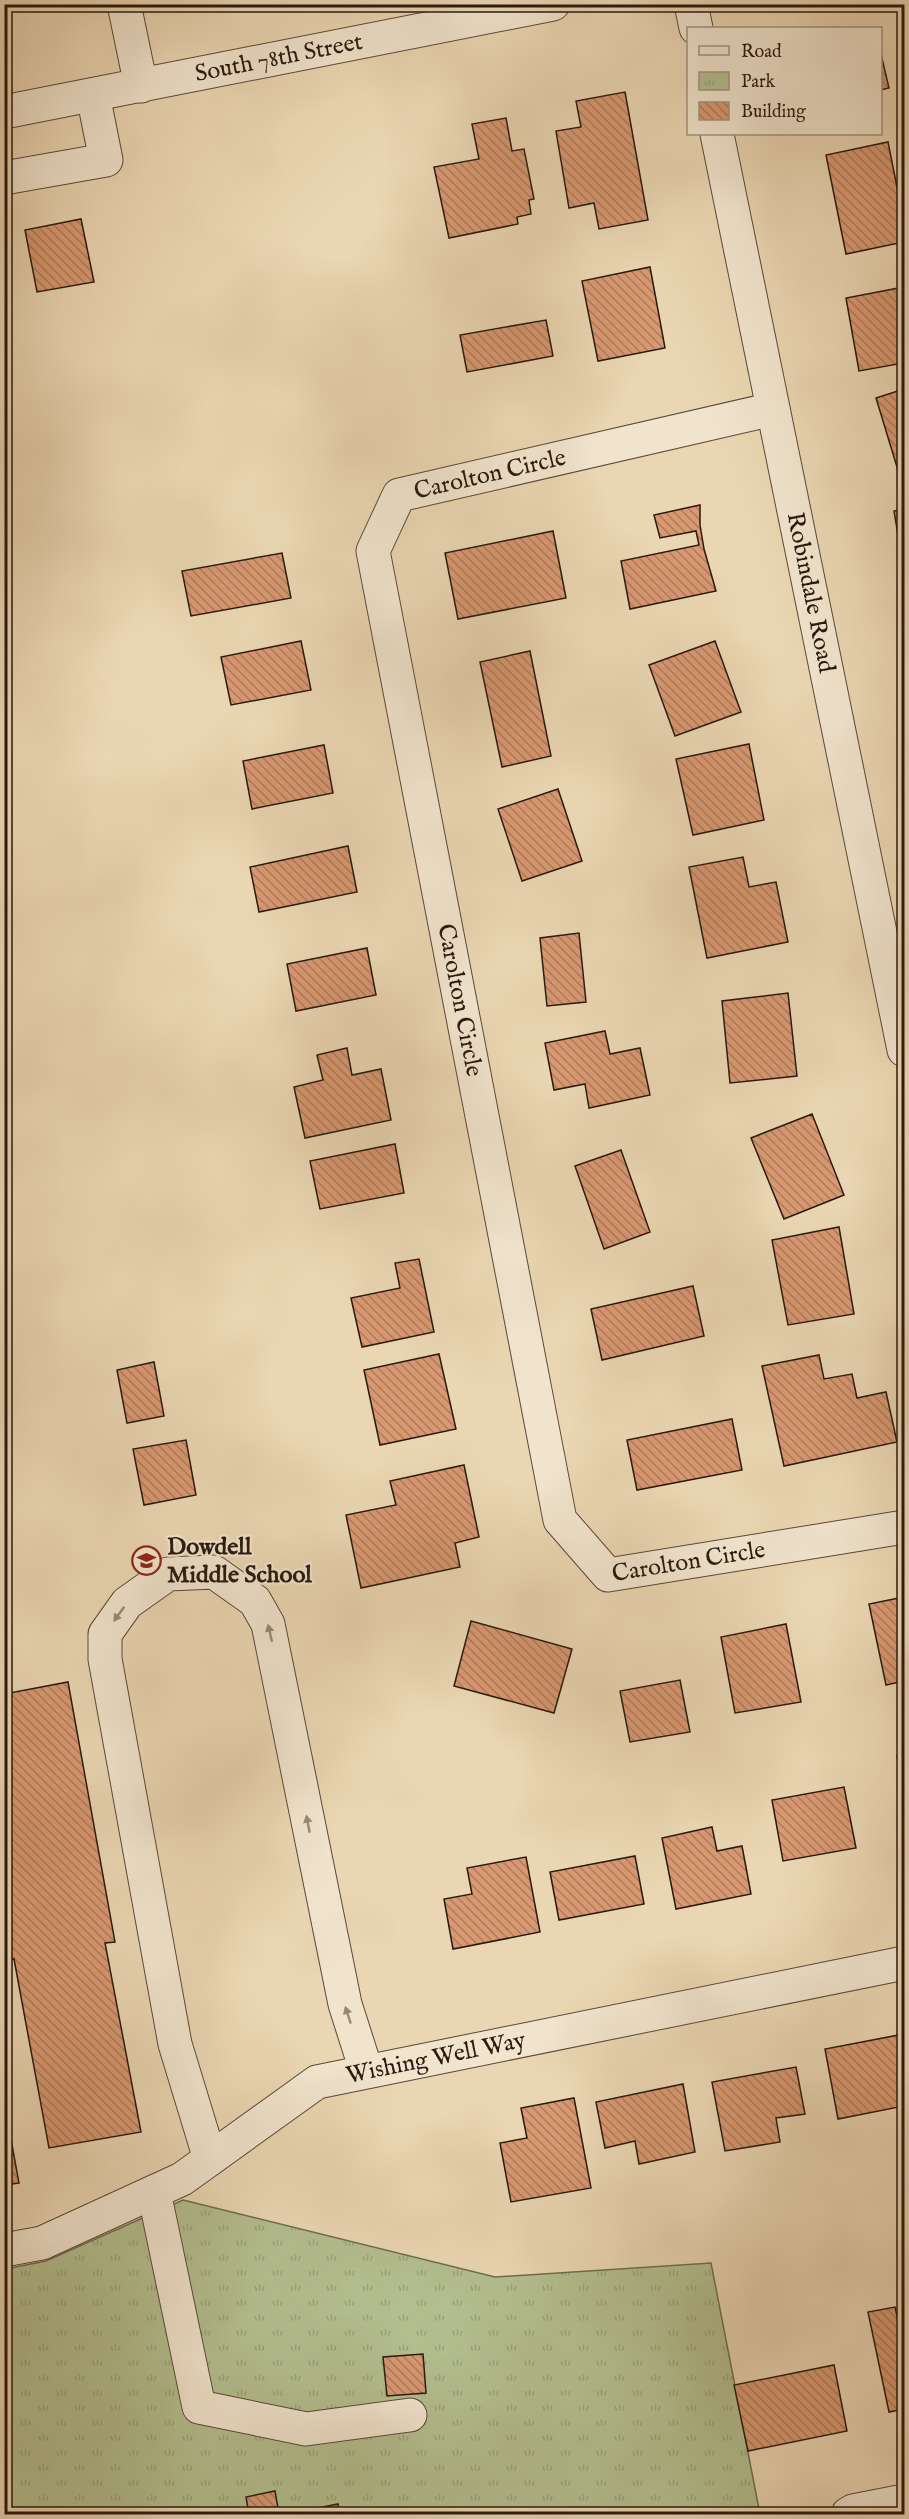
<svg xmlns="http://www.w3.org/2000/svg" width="909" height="2519" viewBox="0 0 909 2519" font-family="'IM FELL English',serif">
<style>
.park{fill:url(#park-tufts);stroke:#6e6c50;stroke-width:1.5}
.building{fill:url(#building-back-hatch);stroke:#291910;stroke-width:1.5}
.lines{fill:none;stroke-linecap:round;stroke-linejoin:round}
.minor-casing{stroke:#594838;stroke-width:35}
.minor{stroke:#f1e4cd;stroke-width:33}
.oneway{fill:#978978}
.labels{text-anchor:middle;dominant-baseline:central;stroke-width:4.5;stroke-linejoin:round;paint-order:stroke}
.street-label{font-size:24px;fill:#291910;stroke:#f1e4cd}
.poi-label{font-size:24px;font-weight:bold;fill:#291910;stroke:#f1e4cd;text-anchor:start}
</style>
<defs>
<pattern id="park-tufts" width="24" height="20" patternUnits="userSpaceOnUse" patternTransform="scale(1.5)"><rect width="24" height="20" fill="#b3be8f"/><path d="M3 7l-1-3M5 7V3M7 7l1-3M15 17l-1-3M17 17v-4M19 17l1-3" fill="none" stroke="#9aa37a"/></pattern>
<pattern id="building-back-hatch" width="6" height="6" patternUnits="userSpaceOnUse" patternTransform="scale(1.5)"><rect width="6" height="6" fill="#d89871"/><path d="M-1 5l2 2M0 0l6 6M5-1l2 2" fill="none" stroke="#af7b5b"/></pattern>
</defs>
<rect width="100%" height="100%" fill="#ead6b2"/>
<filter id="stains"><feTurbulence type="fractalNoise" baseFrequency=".00333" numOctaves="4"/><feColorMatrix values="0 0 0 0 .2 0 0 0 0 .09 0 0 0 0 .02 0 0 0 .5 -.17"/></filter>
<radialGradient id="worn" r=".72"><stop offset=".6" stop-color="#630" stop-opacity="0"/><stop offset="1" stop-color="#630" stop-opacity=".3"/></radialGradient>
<path class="park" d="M183,2200L495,2277L711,2263L760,2514H5V2269L46,2261Z"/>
<path class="building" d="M880,50L889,88L880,90Z
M625,92L648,220L599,229L594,203L569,208L556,131L581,127L576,101Z
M506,118L512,151L524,149L534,199L529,200L531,214L517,217L518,224L449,238L434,167L479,159L472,124Z
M888,142L904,222V242L846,254L826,155Z
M81,219L94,282L37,292L25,230Z
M650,267L665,348L598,361L582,281Z
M904,287V336H901L904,363L859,371L846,298Z
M546,320L553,356L467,372L460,335Z
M904,389V490L876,398Z
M700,505V525L704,549L716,591L630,609L621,561L699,545L696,531L660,538L654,515Z
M904,509V540L899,541L894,511Z
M553,531L566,598L458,619L445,553Z
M282,553L291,598L191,616L182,571Z
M301,641L311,690L231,705L221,657Z
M715,641L741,712L675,736L649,665Z
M530,651L551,756L502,767L480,662Z
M749,744L764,820L693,835L676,759Z
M324,745L333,793L252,809L243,761Z
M558,789L582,861L522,881L498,809Z
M348,846L357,892L259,912L250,867Z
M743,857L749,887L776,882L788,942L707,958L689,867Z
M579,933L586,1002L547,1006L540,938Z
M367,948L376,995L296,1011L287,964Z
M788,993L797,1076L730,1083L722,1001Z
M605,1031L610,1054L640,1048L650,1095L589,1108L585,1084L554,1090L545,1043Z
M347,1048L352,1075L381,1069L391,1120L305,1138L294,1087L323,1080L317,1055Z
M812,1114L844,1195L784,1219L751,1138Z
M395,1144L404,1193L320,1209L310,1161Z
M621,1150L650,1232L604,1249L575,1166Z
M839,1227L854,1314L788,1325L772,1240Z
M419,1259L434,1332L362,1347L351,1298L400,1288L395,1263Z
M693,1286L704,1336L602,1360L591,1309Z
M439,1354L456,1429L380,1445L364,1370Z
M819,1355L824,1379L852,1374L857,1398L886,1392L897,1442L784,1466L762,1366Z
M154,1362L164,1416L127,1423L117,1370Z
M732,1419L742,1470L637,1490L627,1440Z
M186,1440L196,1495L144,1505L133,1449Z
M464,1465L479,1537L455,1543L460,1567L361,1588L346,1515L396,1505L390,1481Z
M904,1597V1681L886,1685L869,1604Z
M471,1621L572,1649L554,1713L454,1686Z
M786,1624L801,1702L735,1713L721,1637Z
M680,1680L690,1732L630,1742L620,1691Z
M68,1682L115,1942L105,1943L141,2132L49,2148L14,1959L4,1961V1694Z
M904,1755V1795L897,1756Z
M844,1787L856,1848L783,1861L772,1800Z
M712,1827L717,1851L742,1846L751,1894L676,1909L662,1838Z
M635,1856L644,1904L559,1920L550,1872Z
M526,1857L540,1932L453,1949L444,1899L472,1894L467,1868Z
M904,2034V2106L838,2119L825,2049Z
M796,2067L805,2114L776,2118L780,2142L725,2151L712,2082Z
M683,2084L695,2152L639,2164L635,2141L605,2148L596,2102Z
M574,2098L591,2188L511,2202L500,2143L527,2138L521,2108Z
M4,2101L19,2183L4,2185Z
M895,2307L900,2331H904V2409L889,2412L868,2312Z
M423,2354L426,2393L387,2396L383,2357Z
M834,2365L847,2431L748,2451L734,2385Z
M275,2491L279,2514H249L246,2497Z
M338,2504L340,2514H289Z"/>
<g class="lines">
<defs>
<g id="minor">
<path d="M124,4L141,86"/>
<path d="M691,4L696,28"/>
<path id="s1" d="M4,112L553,4"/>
<path id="s2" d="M717,134L904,1050"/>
<path d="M4,178L106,160L93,95"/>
<path id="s3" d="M773,409L399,495L373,551L560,1520L608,1575L904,1527"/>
<path d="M210,2159L175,2044L105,1659V1634L127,1603L168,1574L214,1572L255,1601L268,1624L345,2004L366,2070"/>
<path d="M154,2192L199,2407L306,2429L410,2415"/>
<path id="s4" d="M4,2250L42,2243L182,2179L317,2082L904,1963"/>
<path d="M848,2514L853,2511L904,2501"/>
</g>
</defs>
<use href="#minor" class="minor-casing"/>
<use href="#minor" class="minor"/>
</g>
<defs><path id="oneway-solid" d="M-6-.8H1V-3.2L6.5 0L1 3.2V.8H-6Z" transform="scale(1.5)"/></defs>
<g class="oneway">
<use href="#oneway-solid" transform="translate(119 1614) rotate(126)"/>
<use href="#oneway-solid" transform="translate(270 1633) rotate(-103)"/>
<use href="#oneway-solid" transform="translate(308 1824) rotate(-101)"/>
<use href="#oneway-solid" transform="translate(348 2015) rotate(-108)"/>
</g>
<defs>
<symbol id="school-ring" viewBox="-11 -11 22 22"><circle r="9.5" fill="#f1e4cd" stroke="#8f2418" stroke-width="1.5"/><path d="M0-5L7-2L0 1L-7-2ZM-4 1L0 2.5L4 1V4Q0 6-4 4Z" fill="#8f2418"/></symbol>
</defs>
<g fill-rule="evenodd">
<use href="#school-ring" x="130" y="1544" width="33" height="33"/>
</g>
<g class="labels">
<g class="street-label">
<text stroke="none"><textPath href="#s1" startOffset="280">South 78th Street</textPath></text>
<text transform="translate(490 475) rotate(-13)">Carolton Circle</text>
<text stroke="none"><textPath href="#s2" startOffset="468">Robindale Road</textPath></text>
<text stroke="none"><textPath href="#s3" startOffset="903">Carolton Circle</textPath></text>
<text stroke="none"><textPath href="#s3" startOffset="1587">Carolton Circle</textPath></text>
<text stroke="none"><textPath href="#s4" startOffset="480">Wishing Well Way</textPath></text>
</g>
<g class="poi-label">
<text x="167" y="1547">Dowdell<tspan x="167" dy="28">Middle School</tspan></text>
</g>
</g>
<rect width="909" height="2519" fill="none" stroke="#ead6b2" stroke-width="24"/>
<rect x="6" y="6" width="897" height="2507" fill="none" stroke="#291910" stroke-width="3"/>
<rect x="12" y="12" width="885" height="2495" fill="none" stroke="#291910" stroke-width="1.5"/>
<rect x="687" y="27" width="195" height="108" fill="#f1e4cd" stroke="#a19381" stroke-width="1.5"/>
<rect x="699" y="46" width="30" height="9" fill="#f1e4cd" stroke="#a19381" stroke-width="1.5"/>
<text x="741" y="57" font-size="18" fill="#291910">Road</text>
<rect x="699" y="72" width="30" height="18" fill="url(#park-tufts)" stroke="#a19381" stroke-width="1.5"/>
<text x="741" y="87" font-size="18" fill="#291910">Park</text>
<rect x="699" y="102" width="30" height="18" fill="url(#building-back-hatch)" stroke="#a19381" stroke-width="1.5"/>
<text x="741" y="117" font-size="18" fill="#291910">Building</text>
<rect width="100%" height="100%" filter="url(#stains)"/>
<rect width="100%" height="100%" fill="url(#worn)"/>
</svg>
